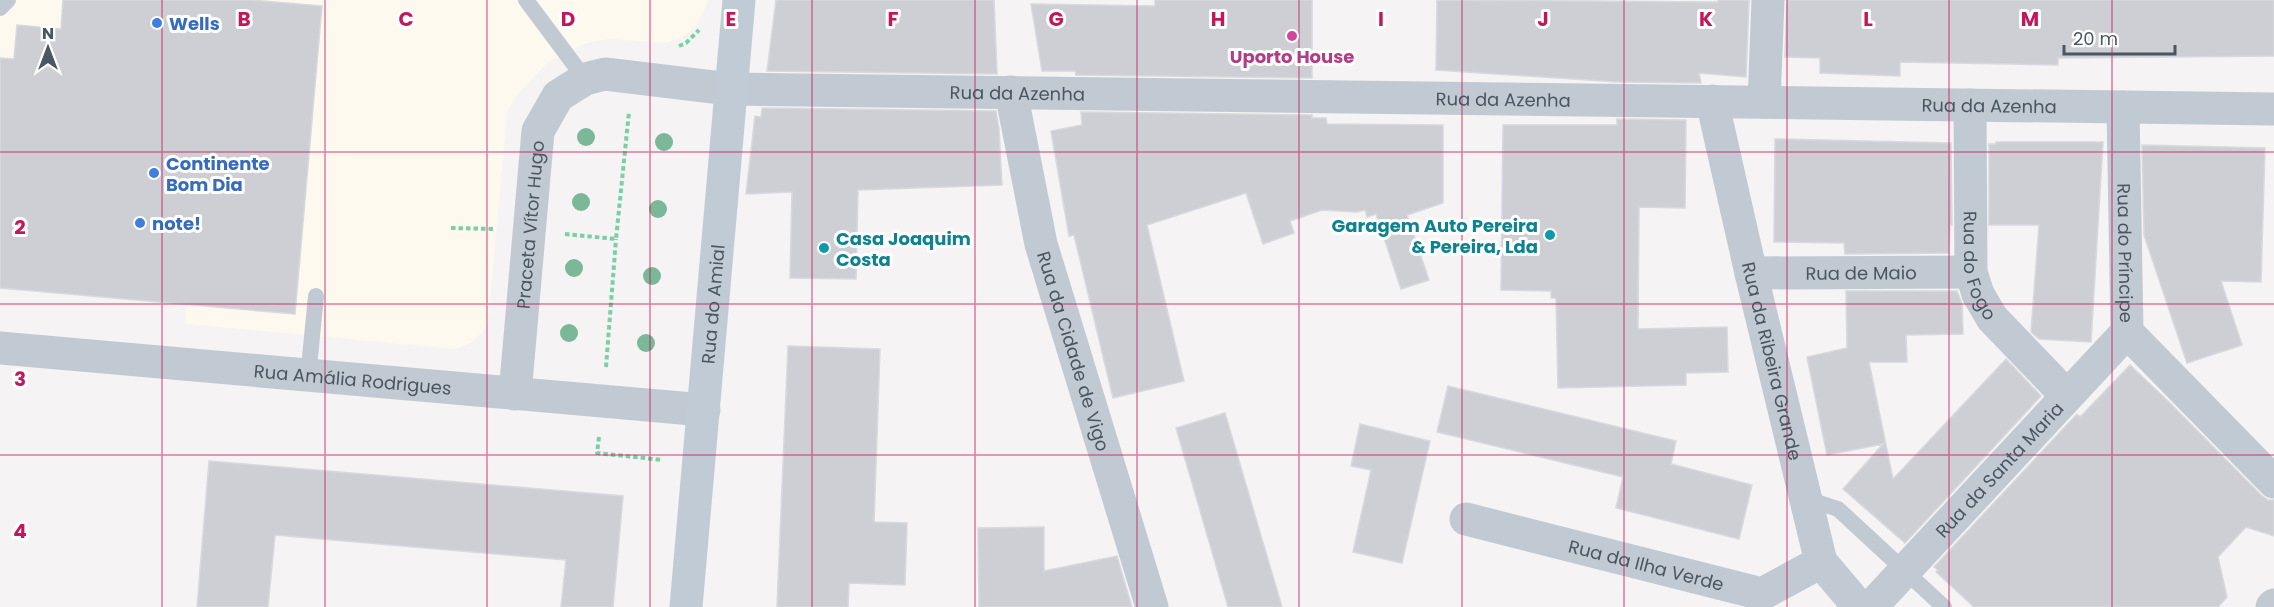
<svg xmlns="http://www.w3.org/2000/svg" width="2274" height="607" viewBox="0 0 2274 607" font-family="Poppins,sans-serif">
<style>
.commercial{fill:#fdf9ef}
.building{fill:#cdcfd5;stroke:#d7d9de;stroke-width:1.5}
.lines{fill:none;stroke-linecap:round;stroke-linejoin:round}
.path{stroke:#7ad0a6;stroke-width:4;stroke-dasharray:4.5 3;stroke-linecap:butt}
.lane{stroke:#c1cad2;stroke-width:16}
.street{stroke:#c1cad2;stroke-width:33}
.secondary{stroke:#c1cbd6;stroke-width:33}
.tree{fill:#7bb799}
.grid{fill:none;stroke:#c2185b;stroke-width:1.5;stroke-opacity:0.55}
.shop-dot{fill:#3f7fe0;stroke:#fff;stroke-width:2}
.hotel-dot{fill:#d1479c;stroke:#fff;stroke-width:2}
.culture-dot{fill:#0f9aa8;stroke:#fff;stroke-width:2}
.labels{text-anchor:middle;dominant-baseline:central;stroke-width:6;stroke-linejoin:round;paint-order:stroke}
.shop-label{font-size:18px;font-weight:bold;fill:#366cbe;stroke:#fff;text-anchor:start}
.hotel-label{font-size:18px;font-weight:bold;fill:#b23c85;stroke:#fff}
.street-label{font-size:18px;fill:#4a5661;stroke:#fff}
.culture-label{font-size:18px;font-weight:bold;fill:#0d838f;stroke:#fff;text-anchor:end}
.grid-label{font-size:20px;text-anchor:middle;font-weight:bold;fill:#c2185b;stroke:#fff;stroke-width:6;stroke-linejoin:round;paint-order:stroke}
</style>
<rect width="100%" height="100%" fill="#f5f3f3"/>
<path class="commercial" d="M0,0H708L702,16L694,28L682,37L667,43L609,39L587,43L566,52L547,63L517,95L507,113L488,326L473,342L456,349L185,324L187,305L0,288Z"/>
<path class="building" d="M63,0H251L322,6L295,314L0,288V58L14,59L17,25L61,29Z
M776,0H994L997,74L767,71Z
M1155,0H1312V78L1076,75L1075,71H1042L1031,4L1155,6Z
M1437,0L1718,2V0H1749L1746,77L1699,73L1701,83L1618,82L1436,70Z
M1787,0H2274V56L2058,58V65L1900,62V76L1820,73V58L1785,57Z
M762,108L996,111L999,129L1002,185L858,190L856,279L790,278L792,192L746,194L755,116L761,117Z
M1081,112L1312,115V118H1326L1327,124L1443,125V203L1407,215L1429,280L1401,289L1376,214L1367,217L1365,210L1357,212L1322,210L1290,221L1294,233L1263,244L1246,193L1147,225L1184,381L1113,398L1074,235L1069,236L1051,131L1082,125Z
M1617,119L1686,120L1685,208L1639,207L1638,329L1727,327L1728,372L1686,373V385L1558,388L1556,298H1551V291L1501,290L1503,125H1617Z
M1775,139L1951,143L1952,225H1950L1949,253L1845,254L1844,243L1774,242Z
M1996,142H2103L2091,342L2039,339L2031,332L2039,225H1989V144H1996Z
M2142,145L2265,148L2261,282L2221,281L2242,345L2187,363L2144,235Z
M1846,291H1957L1962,304L1963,334L1906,335L1907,362H1869L1893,479L2006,359L2041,396L1905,543L1843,489L1883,444L1827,455L1807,357L1847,348Z
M788,346L880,349L874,522L907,523L905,585L849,583L848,607H777Z
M2130,365L2167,400L2261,495L2268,500H2274V536L2246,527L2218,557L2227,597L2218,607H1974L1936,572L1938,570L1934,567L2077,414L2080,417Z
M1448,386L1676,441L1671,464L1752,485L1739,539L1616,508L1623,477L1437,432Z
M1225,413L1282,607H1228L1176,428Z
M1360,424L1430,441L1402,563L1353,552L1371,470L1351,466Z
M209,461L623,496L613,607H561L566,560L275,535L268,607H197Z
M1044,527V571L1117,556L1132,607H979L978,528Z"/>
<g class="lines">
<path class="path" d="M679,46L686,43L699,30
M451,228L495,229
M565,234L616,239L629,112
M606,367L616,239
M599,437L597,453L663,460"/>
<path class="lane" d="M526,0L585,79
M0,8L8,0
M308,377L316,296
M1807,499L1838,509L1944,607"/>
<g class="street">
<path id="s1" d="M1011,92L1041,244L1152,607"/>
<path id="s2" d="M1712,101L1751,273L1821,562L1859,607"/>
<path d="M1764,102L1768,0"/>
<path id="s3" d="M1970,105L1971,272L1978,294L1992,318L2067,396"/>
<path id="s4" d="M2123,107L2127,332L2274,482"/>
<path id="s5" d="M1751,273L1971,272"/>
<path id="s6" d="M0,348L704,410"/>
<path id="s7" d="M515,394L538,131L558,96L585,79L605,74L730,89L2274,109"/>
<path id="s8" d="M1466,519L1762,594L1821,562"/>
<path id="s9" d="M1871,607L2127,332"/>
<path d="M2272,607L2274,605"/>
</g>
<path class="secondary" id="s10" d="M686,607L739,0"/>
</g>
<g class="tree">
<circle cx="586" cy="137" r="9"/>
<circle cx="664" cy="142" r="9"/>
<circle cx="581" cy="202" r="9"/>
<circle cx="658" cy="209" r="9"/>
<circle cx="574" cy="268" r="9"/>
<circle cx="652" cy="276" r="9"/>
<circle cx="569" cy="333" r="9"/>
<circle cx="646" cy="343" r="9"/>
</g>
<path class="grid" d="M162,0V607M325,0V607M487,0V607M650,0V607M812,0V607M975,0V607M1137,0V607M1299,0V607M1462,0V607M1624,0V607M1787,0V607M1949,0V607M2112,0V607M0,152H2274M0,304H2274M0,455H2274"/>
<g class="shop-dot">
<circle cx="157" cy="23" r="6"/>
<circle cx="154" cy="173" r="6"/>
<circle cx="140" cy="223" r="6"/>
</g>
<circle class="hotel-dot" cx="1292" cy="36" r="6"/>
<g class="culture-dot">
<circle cx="1550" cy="235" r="6"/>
<circle cx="824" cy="248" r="6"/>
</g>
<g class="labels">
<g class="shop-label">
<text x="169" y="23">Wells</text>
<text x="166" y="163">Continente<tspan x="166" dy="21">Bom Dia</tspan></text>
<text x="152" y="223">note!</text>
</g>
<g class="hotel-label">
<text x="1292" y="56">Uporto House</text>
</g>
<g class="street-label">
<text stroke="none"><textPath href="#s7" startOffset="770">Rua da Azenha</textPath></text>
<text stroke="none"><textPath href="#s7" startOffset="1256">Rua da Azenha</textPath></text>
<text stroke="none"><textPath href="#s7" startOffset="1742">Rua da Azenha</textPath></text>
<text stroke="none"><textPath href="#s7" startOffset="170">Praceta Vítor Hugo</textPath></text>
<text stroke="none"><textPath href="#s4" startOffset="146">Rua do Príncipe</textPath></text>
<text stroke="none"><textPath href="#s3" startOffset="162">Rua do Fogo</textPath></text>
<text stroke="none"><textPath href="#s5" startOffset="110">Rua de Maio</textPath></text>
<text stroke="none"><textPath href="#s10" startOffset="304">Rua do Amial</textPath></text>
<text stroke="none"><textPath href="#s1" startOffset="267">Rua da Cidade de Vigo</textPath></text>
<text stroke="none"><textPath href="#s2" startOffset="267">Rua da Ribeira Grande</textPath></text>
<text stroke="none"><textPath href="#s6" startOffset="354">Rua Amália Rodrigues</textPath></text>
<text stroke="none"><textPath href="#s9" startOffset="188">Rua da Santa Maria</textPath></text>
<text stroke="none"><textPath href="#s8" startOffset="186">Rua da Ilha Verde</textPath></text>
</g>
<g class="culture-label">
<text x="1538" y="225">Garagem Auto Pereira<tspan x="1538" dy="21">&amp; Pereira, Lda</tspan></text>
<text x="836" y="238" text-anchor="start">Casa Joaquim<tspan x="836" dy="21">Costa</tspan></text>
</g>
</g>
<g class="grid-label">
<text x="244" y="26">B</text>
<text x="406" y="26">C</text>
<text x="568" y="26">D</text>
<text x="731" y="26">E</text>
<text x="893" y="26">F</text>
<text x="1056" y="26">G</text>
<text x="1218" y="26">H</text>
<text x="1381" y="26">I</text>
<text x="1543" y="26">J</text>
<text x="1706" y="26">K</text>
<text x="1868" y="26">L</text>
<text x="2030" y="26">M</text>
<text x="20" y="234">2</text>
<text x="20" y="386">3</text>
<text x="20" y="538">4</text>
</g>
<g transform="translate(48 48)" stroke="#ffffff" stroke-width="4.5" paint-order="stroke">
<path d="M0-4.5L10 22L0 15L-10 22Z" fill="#4a5661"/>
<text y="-9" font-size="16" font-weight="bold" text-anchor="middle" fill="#4a5661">N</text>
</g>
<path d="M2064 45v9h111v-9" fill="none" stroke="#4a5661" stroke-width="3"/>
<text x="2073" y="45" font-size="18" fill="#4a5661" stroke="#ffffff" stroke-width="4.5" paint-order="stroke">20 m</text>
</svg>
